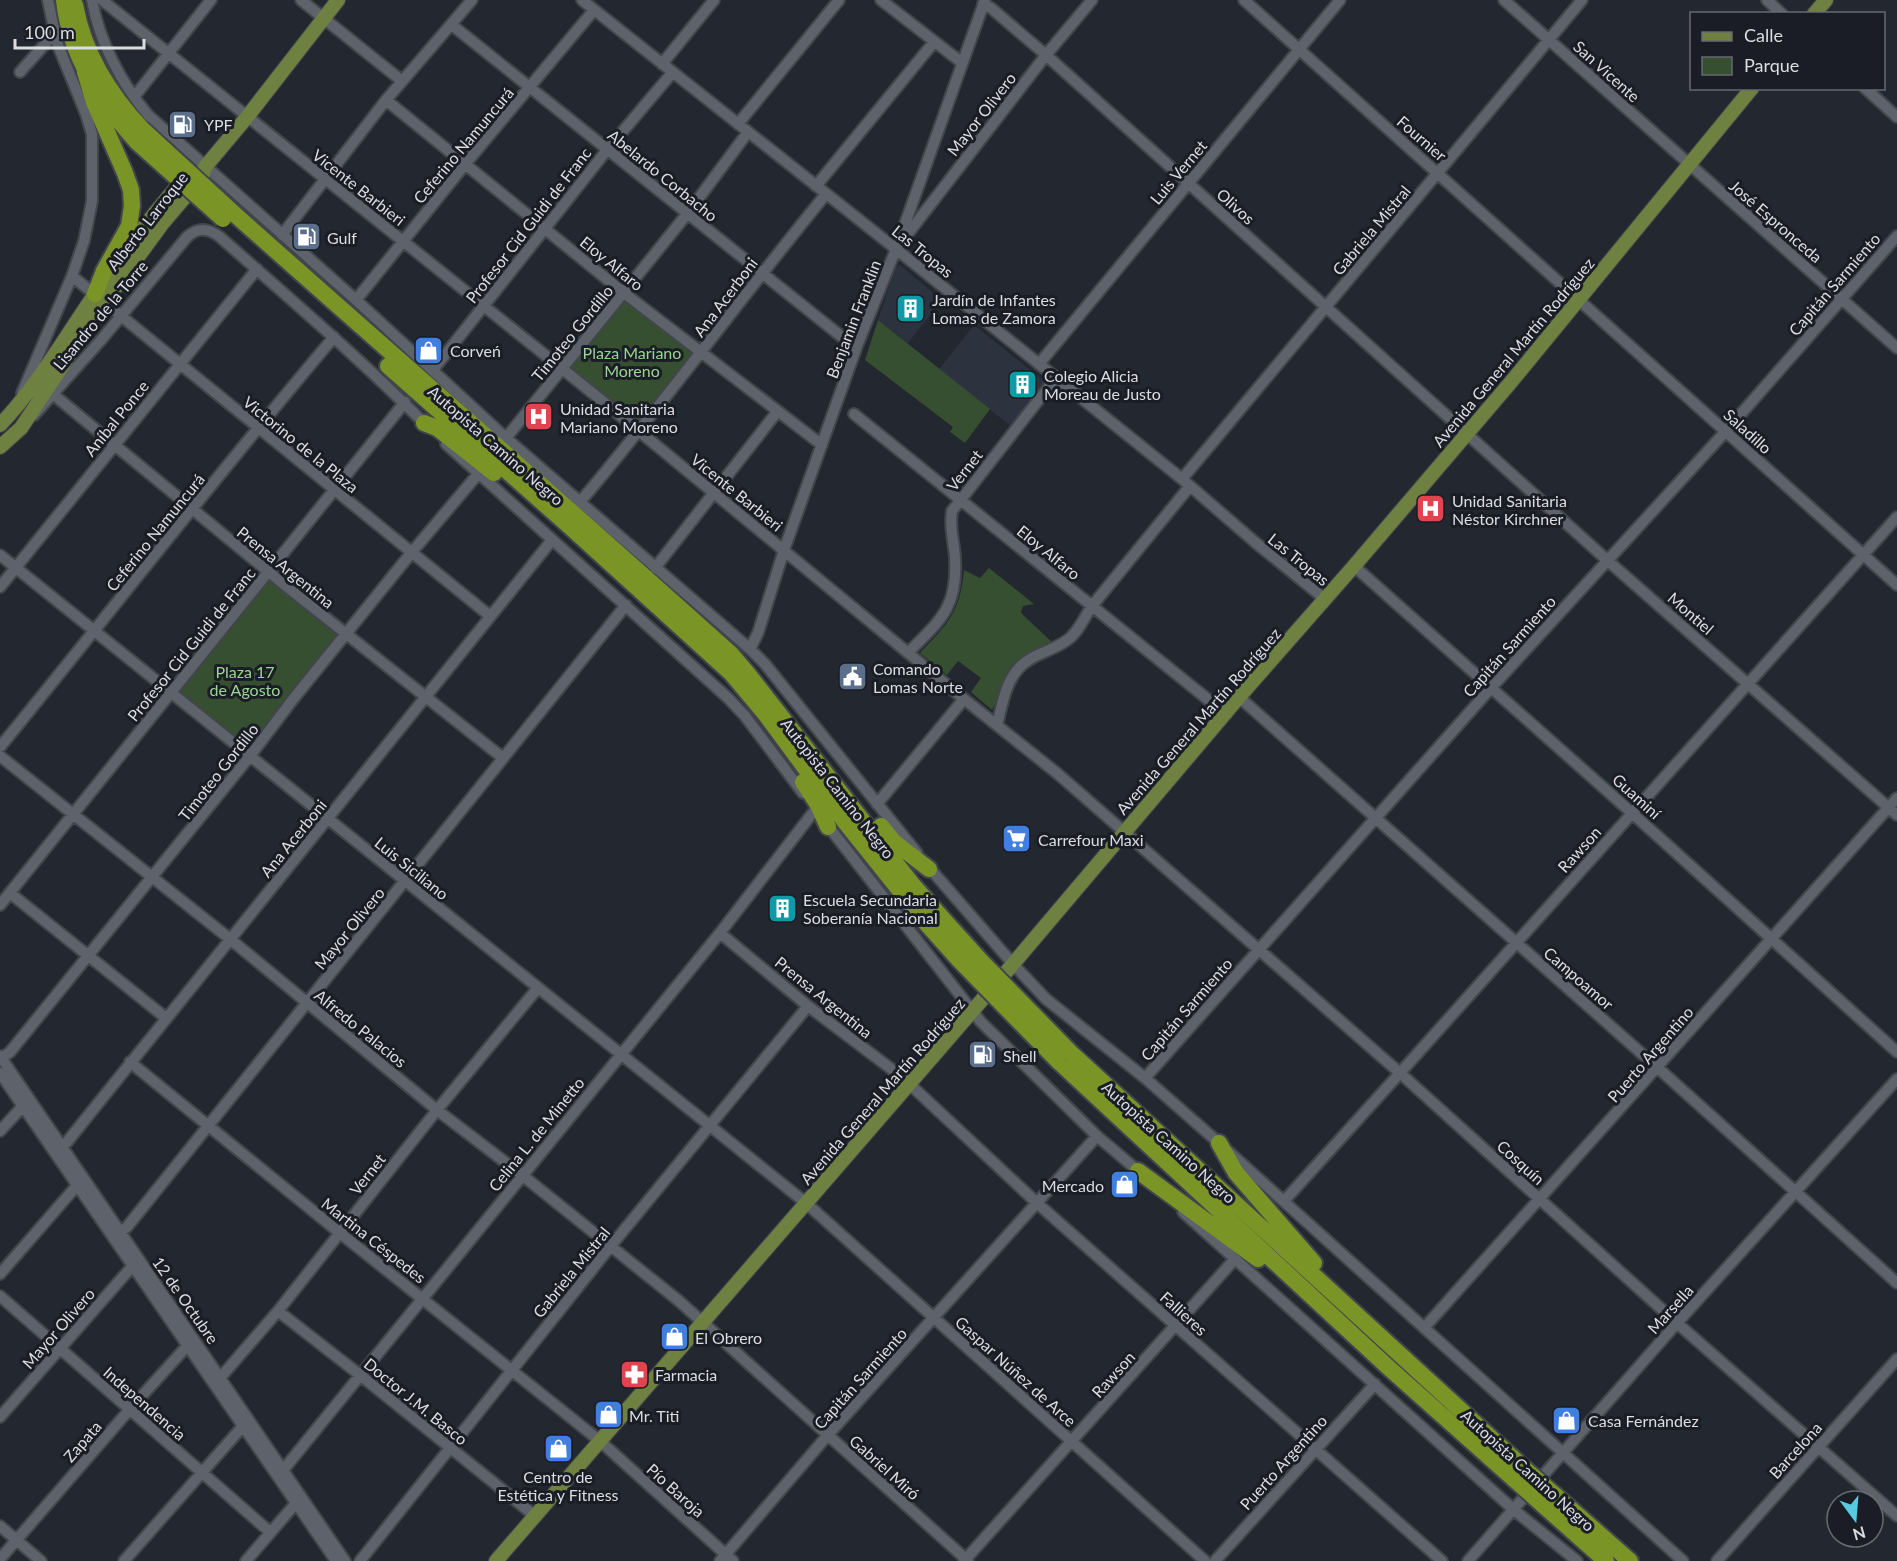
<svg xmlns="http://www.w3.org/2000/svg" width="1897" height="1561" viewBox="0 0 1897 1561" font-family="Lato,sans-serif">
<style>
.built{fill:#2c323e}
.green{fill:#364f31}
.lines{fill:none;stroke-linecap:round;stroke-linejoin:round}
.minor-casing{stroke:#42454c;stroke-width:14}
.major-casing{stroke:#42454c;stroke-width:16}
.highway-casing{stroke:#42454c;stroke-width:20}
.minor{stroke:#5d626b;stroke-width:10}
.major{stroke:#6e8141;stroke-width:14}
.highway{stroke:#7a9525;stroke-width:16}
.highway-bridge-casing{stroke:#42454c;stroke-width:20;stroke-linecap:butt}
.highway-bridge{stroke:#7a9525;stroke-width:16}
.labels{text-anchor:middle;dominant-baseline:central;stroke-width:6;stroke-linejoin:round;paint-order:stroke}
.street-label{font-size:16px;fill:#dbdde3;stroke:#1a1d25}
.poi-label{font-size:16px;fill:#dbdde3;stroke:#1a1d25;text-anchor:start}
.park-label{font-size:16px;fill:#9bd591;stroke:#1a1d25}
</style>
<rect width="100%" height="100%" fill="#23272f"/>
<path class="built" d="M900,265L942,300L908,343L878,320L895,268Z
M974,325L1048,384L1012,427L939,369Z"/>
<path class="green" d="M624,293L701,352L641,429L561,369Z
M878,320L990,409L965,443L950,432L953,427L865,360Z
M989,568L1034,604L1023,606L1021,612L1023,615L1054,644L1023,658L1014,666L992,710L971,692L981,678L958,661L947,675L920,653C948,623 960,613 964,570L980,578Z
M269,572L345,634L250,756L171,693Z"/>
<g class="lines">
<defs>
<path id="minor" d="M92,0C99,41 121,83 148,115L356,300L506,438L750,649L765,664L917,853
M102,0L600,399L964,699L1058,774L1400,1073L1677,1323L1897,1516
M301,0L402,81
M582,0L896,249L1182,479L1256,543L1325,599
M881,0L961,62
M1244,0L1897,585
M1504,0L1897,348
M1767,0L1782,14
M983,4L991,8L1046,55L1607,560L1897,815
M452,25L847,341L857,346
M662,64L714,0
M20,72L55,33
M1865,88L1897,117
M134,97L211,0
M386,100L624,293L822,445
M738,124L839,0
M816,186L934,42
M282,235L386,100L472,0
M903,240L1046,55L1092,0
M72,276L490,616
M356,300L466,163L594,10
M1039,364L1340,0
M433,370L607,150L672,73
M22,393L72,276L84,241L92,201V134L86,114L57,43L48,0
M54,395L287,587L503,758
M854,414L1226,714
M34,415L101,340L187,237C198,227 208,228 220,237C290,299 362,360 428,427
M506,438L687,214L748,132
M446,444L728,698L745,716L803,793
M1182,479L1582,0
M580,502C665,402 743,295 826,194
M0,555L806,1203L1205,1561
M1354,566L1632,813L1897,1052
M655,568L777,412
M0,587L257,269
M750,649L758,633L784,550L857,346L896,249L985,0
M908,653C940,620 958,608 955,558C954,541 949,528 952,511L1055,379
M1239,697L1658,1068L1897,1283
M997,725C1002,706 1005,683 1019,668C1032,653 1056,651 1071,637C1080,629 1085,616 1092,606L1190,486
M0,747C112,610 220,471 334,337
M0,756L230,939L437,1110L522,1175L679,1301L968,1561
M877,804L964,699
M825,822L981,1022L1097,1136L1143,1175
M927,865L1013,964L1046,999L1145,1078L1219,1143L1683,1561
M10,893L166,1018
M0,905L405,402
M720,933L808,1006L902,1077L1037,1203L1442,1561
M0,1056L345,1561
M2,1058L10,1052L250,756L294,698L412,552L478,474
M130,1062L340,1233L600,1441L733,1561
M0,1073L336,1561
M1145,1078L1491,688L1726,431L1897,236
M0,1131L23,1106
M55,1151L67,1142L552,540
M1284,1201L1400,1073L1897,517
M1183,1212L1514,1510L1577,1561
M113,1237L127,1227L626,605
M0,1274L73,1190L83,1183
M0,1296L270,1532
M278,1311L360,1375L535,1516
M1424,1328C1583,1152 1739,974 1897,798
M221,1377L278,1311L437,1110L537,989
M0,1417L129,1270L138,1264
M276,1474L284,1469L720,933L815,810
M0,1526L41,1561
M0,1559L130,1409L188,1345
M124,1561L243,1426
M246,1561L296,1503L300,1502
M360,1561L610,1247L808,1006
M720,1561L827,1436L1097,1136
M964,1561L1234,1260
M1215,1561L1375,1384
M1468,1561L1677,1323L1897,1079
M1717,1561L1897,1359"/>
<path id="major" d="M1814,14L1826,0
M0,425C37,386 64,339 95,294C123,253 154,212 188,174
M0,447L21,428L105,302L162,224L202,177L205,167L247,117L338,0
M496,1561L1013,964L1239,697L1354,566L1511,382L1752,88"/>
<path id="highway" d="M64,0C70,56 100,101 137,142
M75,5C84,54 109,93 142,129
M85,72L94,102L125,173L131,190L132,206L129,226L104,271L95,294
M230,210C397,359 566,505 731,654L748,674L912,884L944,920
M388,366L567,524L731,673L766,715L845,822L925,922
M424,423L437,428L494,473
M803,782L818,805L828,827
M881,826L894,842L929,869
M1072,1054L1525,1469
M1058,1061L1389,1368L1515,1480
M1219,1143L1236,1173L1314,1263
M1138,1171L1258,1259
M1555,1495L1630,1561
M1543,1505L1606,1561"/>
</defs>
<use href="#minor" class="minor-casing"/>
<use href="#major" class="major-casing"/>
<use href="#highway" class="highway-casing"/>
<use href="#minor" class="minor"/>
<use href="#major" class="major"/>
<use href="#highway" class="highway"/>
<defs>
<path id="highway-bridge" d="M142,129L230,210
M137,142L223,219
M944,920L982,962L1072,1054
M925,922L959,960L1058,1061
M1525,1469L1555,1495
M1515,1480L1543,1505"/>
</defs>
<use href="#highway-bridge" class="highway-bridge-casing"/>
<use href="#highway-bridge" class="highway-bridge"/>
</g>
<defs>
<symbol id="fuel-square" viewBox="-11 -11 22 22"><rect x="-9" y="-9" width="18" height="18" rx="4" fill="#5c6f8a" stroke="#1a1d25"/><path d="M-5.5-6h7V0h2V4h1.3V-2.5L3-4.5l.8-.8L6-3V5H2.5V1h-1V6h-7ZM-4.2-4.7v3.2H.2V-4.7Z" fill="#fff"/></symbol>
<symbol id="building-square" viewBox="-11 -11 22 22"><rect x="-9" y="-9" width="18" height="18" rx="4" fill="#0f9aa8" stroke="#1a1d25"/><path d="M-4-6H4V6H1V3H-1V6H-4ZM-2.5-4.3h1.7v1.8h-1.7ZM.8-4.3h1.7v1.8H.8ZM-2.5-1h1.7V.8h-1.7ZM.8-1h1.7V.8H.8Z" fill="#fff"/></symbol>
<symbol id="shop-square" viewBox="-11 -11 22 22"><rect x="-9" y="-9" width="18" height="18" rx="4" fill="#3f7fe0" stroke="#1a1d25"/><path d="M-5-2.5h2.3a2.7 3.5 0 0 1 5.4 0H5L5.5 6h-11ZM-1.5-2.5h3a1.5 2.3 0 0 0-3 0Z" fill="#fff"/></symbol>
<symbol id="hospital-square" viewBox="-11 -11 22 22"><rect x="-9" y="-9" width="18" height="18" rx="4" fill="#e0444e" stroke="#1a1d25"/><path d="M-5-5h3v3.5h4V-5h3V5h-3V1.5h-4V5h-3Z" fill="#fff"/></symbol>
<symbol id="civic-square" viewBox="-11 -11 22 22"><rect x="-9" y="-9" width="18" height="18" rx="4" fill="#5c6f8a" stroke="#1a1d25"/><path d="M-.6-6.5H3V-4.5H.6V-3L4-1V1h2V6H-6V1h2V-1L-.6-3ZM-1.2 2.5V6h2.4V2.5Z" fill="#fff"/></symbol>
<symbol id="supermarket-square" viewBox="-11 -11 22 22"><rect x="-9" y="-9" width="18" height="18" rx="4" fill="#3f7fe0" stroke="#1a1d25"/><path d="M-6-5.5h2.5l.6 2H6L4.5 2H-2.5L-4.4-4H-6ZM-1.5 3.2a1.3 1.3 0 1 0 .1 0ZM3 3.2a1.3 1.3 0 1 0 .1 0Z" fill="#fff"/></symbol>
<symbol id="pharmacy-square" viewBox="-11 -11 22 22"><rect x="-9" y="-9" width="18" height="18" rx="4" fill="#e0444e" stroke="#1a1d25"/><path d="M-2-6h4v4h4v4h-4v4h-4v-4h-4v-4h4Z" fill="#fff"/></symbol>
</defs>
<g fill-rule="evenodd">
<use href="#fuel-square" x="166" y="108" width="33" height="33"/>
<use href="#fuel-square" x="290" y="220" width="33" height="33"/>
<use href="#building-square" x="894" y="292" width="33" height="33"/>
<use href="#shop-square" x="412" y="334" width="33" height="33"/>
<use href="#building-square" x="1006" y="368" width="33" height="33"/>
<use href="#hospital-square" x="522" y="400" width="33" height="33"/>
<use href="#hospital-square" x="1414" y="492" width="33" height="33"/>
<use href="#civic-square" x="836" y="660" width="33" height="33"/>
<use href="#supermarket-square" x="1000" y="822" width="33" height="33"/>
<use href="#building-square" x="766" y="892" width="33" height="33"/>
<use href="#fuel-square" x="966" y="1038" width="33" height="33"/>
<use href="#shop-square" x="1108" y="1168" width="33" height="33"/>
<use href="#shop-square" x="658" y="1320" width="33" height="33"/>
<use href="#pharmacy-square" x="618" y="1358" width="33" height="33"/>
<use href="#shop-square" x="592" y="1398" width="33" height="33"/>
<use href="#shop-square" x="1550" y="1404" width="33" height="33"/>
<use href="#shop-square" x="542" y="1432" width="33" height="33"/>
</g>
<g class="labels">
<g class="street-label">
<text transform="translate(1607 71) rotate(42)">San Vicente</text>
<text transform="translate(981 114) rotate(-52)">Mayor Olivero</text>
<text transform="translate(1422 138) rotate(41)">Fournier</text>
<text transform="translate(463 145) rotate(-50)">Ceferino Namuncurá</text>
<text transform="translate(1178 172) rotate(-50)">Luis Vernet</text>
<text transform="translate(663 175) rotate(39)">Abelardo Corbacho</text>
<text transform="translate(359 187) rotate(38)">Vicente Barbieri</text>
<text transform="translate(1236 206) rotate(42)">Olivos</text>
<text transform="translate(147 221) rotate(-52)">Alberto Larroque</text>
<text transform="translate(1776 221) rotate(41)">José Espronceda</text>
<text transform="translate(528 225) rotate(-52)">Profesor Cid Guidi de Franc</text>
<text transform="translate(1371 230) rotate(-50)">Gabriela Mistral</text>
<text transform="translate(923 251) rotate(39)">Las Tropas</text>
<text transform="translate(612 263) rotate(39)">Eloy Alfaro</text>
<text transform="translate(1834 284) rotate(-49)">Capitán Sarmiento</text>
<text transform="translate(725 297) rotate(-53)">Ana Acerboni</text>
<text transform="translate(100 315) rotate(-50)">Lisandro de la Torre</text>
<text transform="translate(853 319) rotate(-69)">Benjamin Franklin</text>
<text transform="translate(572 333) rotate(-51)">Timoteo Gordillo</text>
<text transform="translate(1513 352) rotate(-50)">Avenida General Martín Rodríguez</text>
<text transform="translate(116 418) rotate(-51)">Aníbal Ponce</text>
<text transform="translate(1748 431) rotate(42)">Saladillo</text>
<text transform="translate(301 444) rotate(39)">Victorino de la Plaza</text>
<text transform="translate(496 445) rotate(41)">Autopista Camino Negro</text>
<text transform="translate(964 470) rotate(-52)">Vernet</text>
<text transform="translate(737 492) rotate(39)">Vicente Barbieri</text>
<text transform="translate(155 532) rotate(-51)">Ceferino Namuncurá</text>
<text transform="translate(1049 552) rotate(39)">Eloy Alfaro</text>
<text transform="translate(1299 559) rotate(39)">Las Tropas</text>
<text transform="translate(286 567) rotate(39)">Prensa Argentina</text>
<text transform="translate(1691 613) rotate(41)">Montiel</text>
<text transform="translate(191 644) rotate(-51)">Profesor Cid Guidi de Franc</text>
<text transform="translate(1509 646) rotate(-48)">Capitán Sarmiento</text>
<text transform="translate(1198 721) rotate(-49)">Avenida General Martín Rodríguez</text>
<text transform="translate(218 772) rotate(-52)">Timoteo Gordillo</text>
<text transform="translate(838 788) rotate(52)">Autopista Camino Negro</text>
<text transform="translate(1637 796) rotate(42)">Guaminí</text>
<text transform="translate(293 838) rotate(-51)">Ana Acerboni</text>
<text transform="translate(1579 849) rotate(-48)">Rawson</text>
<text transform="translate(412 868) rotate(39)">Luis Siciliano</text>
<text transform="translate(349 928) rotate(-51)">Mayor Olivero</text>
<text transform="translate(1579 978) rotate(41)">Campoamor</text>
<text transform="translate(824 997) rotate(39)">Prensa Argentina</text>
<text transform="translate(1186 1009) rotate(-49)">Capitán Sarmiento</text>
<text transform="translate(361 1028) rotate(39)">Alfredo Palacios</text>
<text transform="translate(1650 1054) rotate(-49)">Puerto Argentino</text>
<text transform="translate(882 1091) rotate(-49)">Avenida General Martín Rodríguez</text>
<text transform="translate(536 1134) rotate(-51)">Celina L. de Minetto</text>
<text transform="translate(1169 1142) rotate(42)">Autopista Camino Negro</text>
<text transform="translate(1521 1162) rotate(42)">Cosquín</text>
<text transform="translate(367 1174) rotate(-52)">Vernet</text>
<text transform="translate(374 1240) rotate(38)">Martina Céspedes</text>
<text transform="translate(571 1272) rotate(-51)">Gabriela Mistral</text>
<text transform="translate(186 1300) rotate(55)">12 de Octubre</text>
<text transform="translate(1670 1309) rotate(-48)">Marsella</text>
<text transform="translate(1184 1313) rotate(42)">Fallieres</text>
<text transform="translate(58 1328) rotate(-49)">Mayor Olivero</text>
<text transform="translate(1016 1371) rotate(42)">Gaspar Núñez de Arce</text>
<text transform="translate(1113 1374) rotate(-48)">Rawson</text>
<text transform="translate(860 1378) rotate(-48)">Capitán Sarmiento</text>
<text transform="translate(416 1401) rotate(39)">Doctor J.M. Basco</text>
<text transform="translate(145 1403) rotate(41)">Independencia</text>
<text transform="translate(82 1441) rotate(-49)">Zapata</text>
<text transform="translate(1795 1450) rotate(-48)">Barcelona</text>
<text transform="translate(1283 1462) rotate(-48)">Puerto Argentino</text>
<text transform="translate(885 1467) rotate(42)">Gabriel Miró</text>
<text transform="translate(1528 1470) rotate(42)">Autopista Camino Negro</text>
<text transform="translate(676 1490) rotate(42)">Pío Baroja</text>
</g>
<g class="poi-label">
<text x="204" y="124">YPF</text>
<text x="327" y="237">Gulf</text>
<text x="932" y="299">Jardín de Infantes<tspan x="932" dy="18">Lomas de Zamora</tspan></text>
<text x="450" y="350">Corveń</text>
<text x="1044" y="375">Colegio Alicia<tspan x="1044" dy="18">Moreau de Justo</tspan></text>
<text x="560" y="408">Unidad Sanitaria<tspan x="560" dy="18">Mariano Moreno</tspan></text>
<text x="1452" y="500">Unidad Sanitaria<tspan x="1452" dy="18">Néstor Kirchner</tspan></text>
<text x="873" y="668">Comando<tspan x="873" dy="18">Lomas Norte</tspan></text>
<text x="1038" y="839">Carrefour Maxi</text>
<text x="803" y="899">Escuela Secundaria<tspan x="803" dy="18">Soberanía Nacional</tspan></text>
<text x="1003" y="1055">Shell</text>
<text x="1104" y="1185" text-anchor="end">Mercado</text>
<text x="695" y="1337">El Obrero</text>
<text x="655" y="1374">Farmacia</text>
<text x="629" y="1415">Mr. Titi</text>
<text x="1588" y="1420">Casa Fernández</text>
<text x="558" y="1476" text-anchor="middle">Centro de<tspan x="558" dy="18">Estética y Fitness</tspan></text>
</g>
<g class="park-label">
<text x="632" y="352">Plaza Mariano<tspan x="632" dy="18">Moreno</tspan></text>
<text x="245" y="671">Plaza 17<tspan x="245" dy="18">de Agosto</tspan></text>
</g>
</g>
<rect x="1690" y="12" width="195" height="78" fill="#1a1d25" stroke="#676a71" stroke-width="1.5"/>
<rect x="1702" y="32" width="30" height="9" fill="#6e8141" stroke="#676a71" stroke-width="1.5"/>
<text x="1744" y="42" font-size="18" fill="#dbdde3">Calle</text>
<rect x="1702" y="57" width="30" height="18" fill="#364f31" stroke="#676a71" stroke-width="1.5"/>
<text x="1744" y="72" font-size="18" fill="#dbdde3">Parque</text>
<g transform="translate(1855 1519) rotate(164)"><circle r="28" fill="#1a1d25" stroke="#676a71" stroke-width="1.5"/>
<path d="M0-4.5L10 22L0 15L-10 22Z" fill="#57c9e1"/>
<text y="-9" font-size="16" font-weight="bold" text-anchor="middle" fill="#dbdde3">N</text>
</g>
<path d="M15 39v9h129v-9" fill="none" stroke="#dbdde3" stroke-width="3"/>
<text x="24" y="39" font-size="18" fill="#dbdde3" stroke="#1a1d25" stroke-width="4.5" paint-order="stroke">100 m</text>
</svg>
